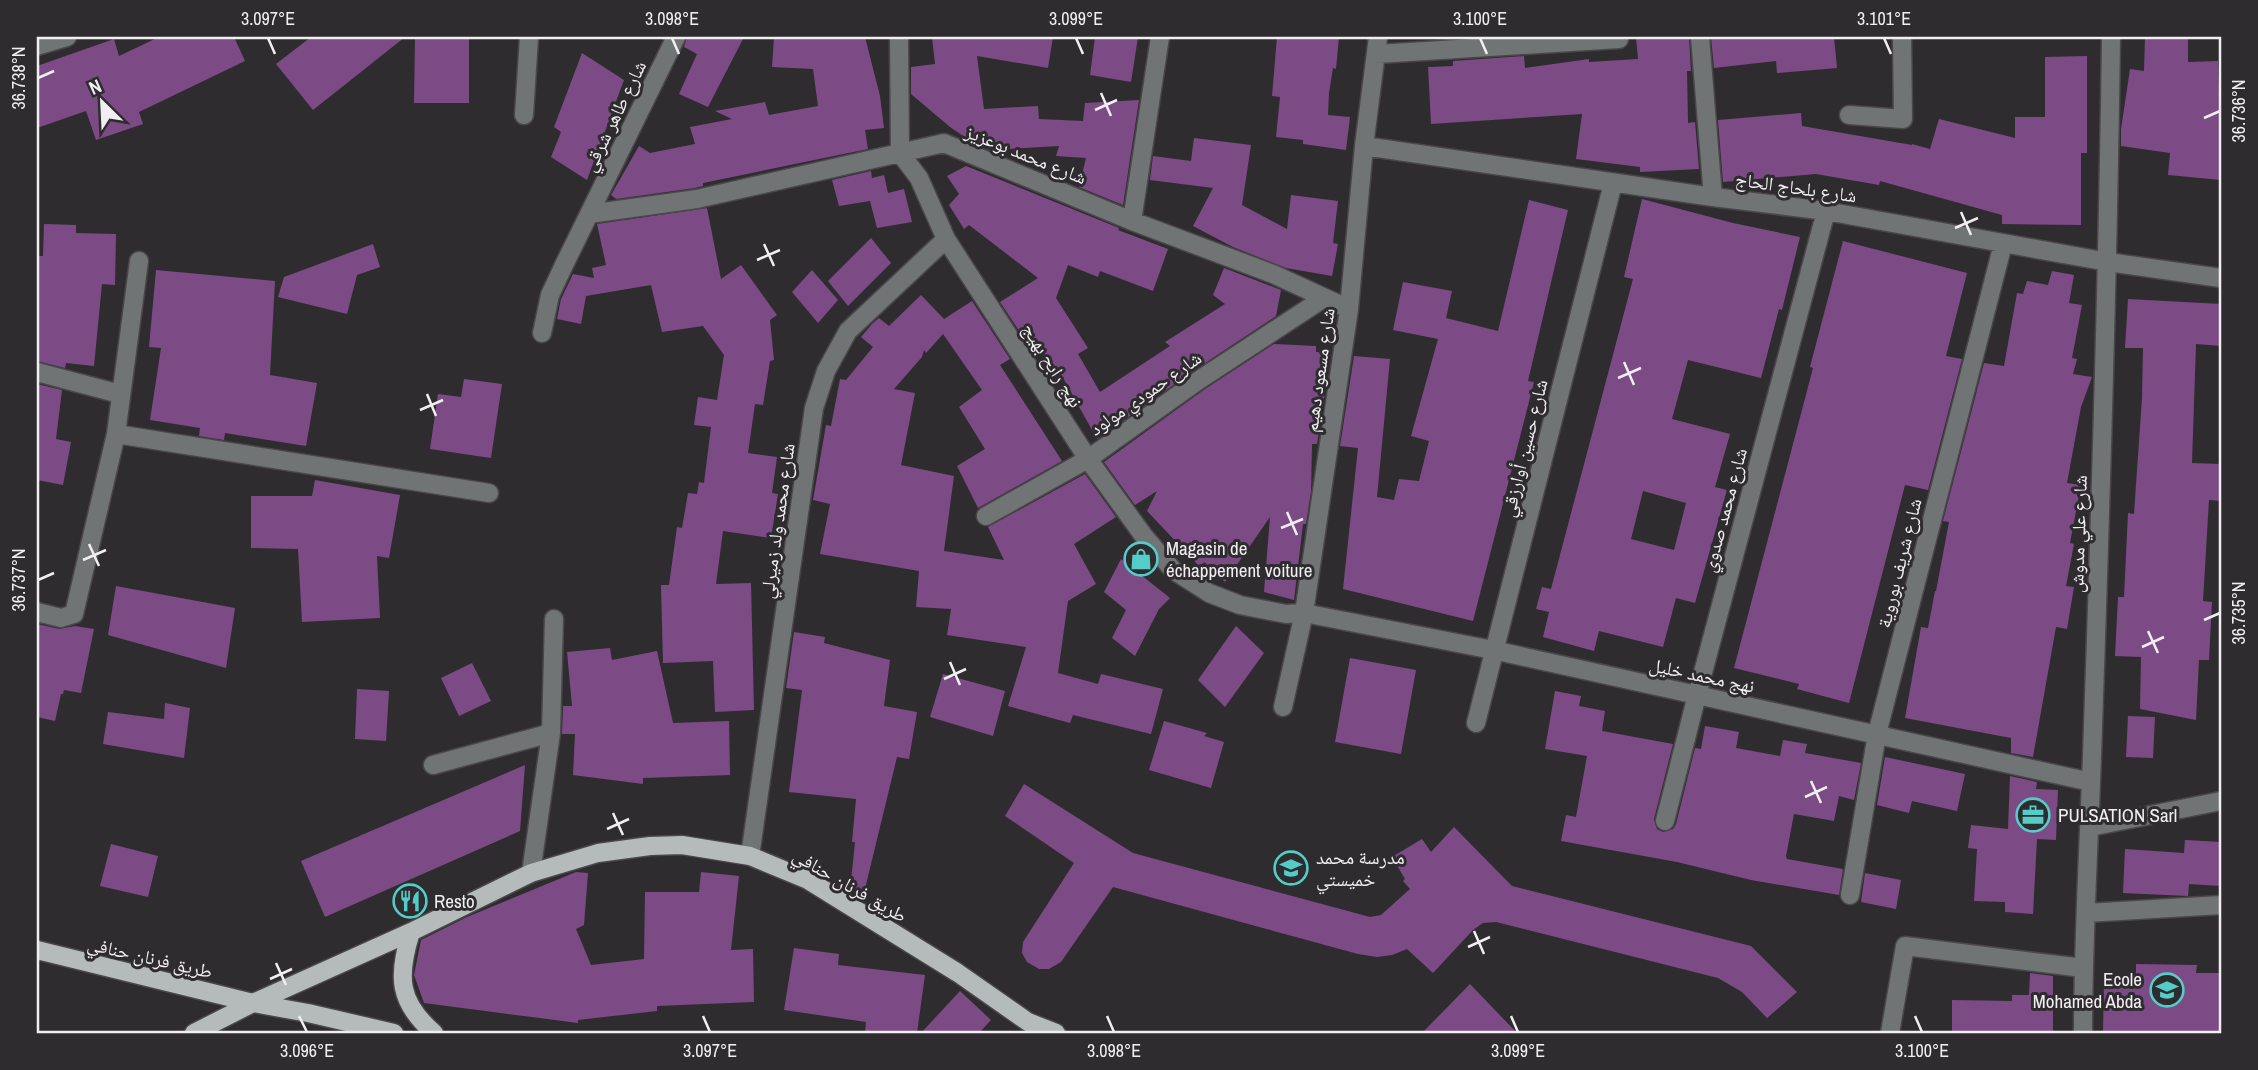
<svg xmlns="http://www.w3.org/2000/svg" width="2258" height="1070" viewBox="0 0 2258 1070" font-family="'Archivo Narrow','Noto Naskh Arabic',sans-serif">
<style>
.building{fill:#7c4b85;fill-rule:evenodd}
.lines{fill:none;stroke-linecap:round;stroke-linejoin:round}
.minor-casing{stroke:#4a474b;stroke-width:21}
.major-casing{stroke:#4a474b;stroke-width:21}
.minor{stroke:#717474;stroke-width:18}
.major{stroke:#b4bbba;stroke-width:18}
.ticks{fill:none;stroke:#f1eef1;stroke-width:2.5}
.labels{text-anchor:middle;dominant-baseline:central;stroke-width:6;stroke-linejoin:round;paint-order:stroke}
.street-label{font-size:19px;fill:#f1eef1;stroke:#2f2c30}
.poi-label{font-size:19px;fill:#f1eef1;stroke:#2f2c30;text-anchor:start}
.neatline{fill:none;stroke:#f1eef1;stroke-width:2.5}
.ticks-label{font-size:18px;text-anchor:middle;fill:#f1eef1}
</style>
<rect width="100%" height="100%" fill="#2f2c30"/>
<path class="building" d="M159,37H234L245,61L139,112L143,124L96,140L86,111L37,128V66L114,39L119,56Z
M311,37H405L313,110L276,64Z
M415,37H469V103H414Z
M687,37H744L708,107L679,94L697,54L684,47Z
M774,37H865L880,96L884,128L865,130L868,149L703,183V186L695,188L616,199L611,195L639,146L650,153L695,144L690,127L732,119L715,111L765,102L769,115L818,106L813,69L772,67Z
M932,37H1053L1048,68L977,56L984,109L1038,106L1039,119L1083,121L1085,103L1139,100L1123,205L1079,187L1086,158L1056,156L1059,146L991,150L975,144L950,127L911,94V67L935,64Z
M1095,37H1138L1131,82L1090,75Z
M1277,37H1339L1336,69L1333,68L1329,93L1328,115L1350,117L1346,150L1303,144V140L1276,137L1280,97L1272,96Z
M1636,37H1689L1691,71H1687L1688,123L1695,122L1699,169L1640,172V167L1576,159L1582,114L1431,124L1428,67L1453,66V61L1524,56L1525,68L1589,59V62L1638,59Z
M1711,37H1834L1837,68L1777,73L1776,61L1714,68Z
M2145,37H2188V62L2218,61L2219,95H2221V180L2168,175L2170,153L2121,146V129L2130,69L2144,71Z
M582,53L624,80L587,180L551,157L561,132L554,127Z
M2087,56V153H2081V225L2002,224V215L1880,181L1879,185L1816,174L1723,182L1718,120L1801,113L1802,126L1912,145V144L1930,149L1939,119L2015,138V117H2045V57Z
M1194,138L1251,145L1242,205L1287,229L1291,195L1338,201L1333,243L1338,244L1332,276L1286,268L1233,247L1193,226L1213,188L1150,180L1153,156L1191,161Z
M966,166L1119,228L1118,230L1168,249L1153,291L1100,271L1098,277L1068,265L1056,298L1088,348L1078,354L1100,392L1170,346L1165,342L1225,304L1213,295L1224,268L1281,290L1276,316L1193,371L1097,439L1057,367L1054,369L1036,341L1029,346L1000,302L1038,278L969,225L964,229L949,205L959,194L947,176Z
M871,171L872,178L884,175L888,193L904,189L912,222L877,228L870,201L839,206L832,180Z
M1642,199L1733,223L1800,237L1782,310L1779,309L1761,378L1688,360L1672,419L1730,434L1715,487L1727,490L1695,603L1676,598L1663,647L1599,631L1594,651L1543,637L1549,612L1536,609L1542,587L1551,589L1633,279L1624,277ZM1643,491L1686,503L1674,550L1631,539Z
M1529,200L1568,210L1528,381L1534,382L1473,621L1343,589L1358,448L1340,446L1354,356L1390,359L1377,497L1394,500L1399,479L1419,481L1429,441L1411,436L1438,339L1393,330L1403,282L1452,291L1446,318L1498,331Z
M707,208L721,279L741,265L777,315L770,320L774,360L770,361L763,405L755,404L748,453L777,457L772,493L778,494L771,538L723,531L716,584L751,583L754,710L715,712L713,661L663,663L661,585H669L677,527L682,528L688,493L697,494L699,482L704,483L711,427L694,425L698,397L717,400L724,355L703,326L662,332L651,285L586,296L581,324L557,319L561,299L573,274L594,278L592,268L606,265L597,224Z
M44,224L76,225V233L116,234L115,285L102,284L94,366L66,363L65,368L37,361V256H43Z
M871,238L891,263L848,306L828,281Z
M1843,241L1967,273L1946,356L1962,359L1928,490L1905,485L1849,703L1797,689L1799,684L1734,668L1813,368L1810,367Z
M373,244L380,267L357,275L347,314L278,297L284,277Z
M156,270L275,281L270,375L317,383L306,446L225,433L224,440L199,436L200,428L150,420L161,348L149,347Z
M812,270L838,300L818,323L792,292Z
M2052,271L2074,275L2069,303L2082,305L2072,358L2077,359L2073,374L2092,377L2081,407L2067,483L2081,485L2070,543L2074,544L2066,586L2074,587L2067,629L2056,627L2033,757L2011,753V738L1905,718L1921,627L1928,628L1935,591H1936L1949,522L1943,521L1984,363L2004,366L2017,293L2023,294L2027,281L2048,285Z
M921,295L944,319L972,301L1010,359L1000,365L1062,461L978,508L957,466L985,449L959,407L982,390L943,334L926,353L924,350L922,357L894,389L915,393L901,465L954,476L944,551L1004,560L988,527L1085,474L1116,517L1074,544L1096,584L1068,601L1058,673L1098,684L1101,674L1163,689L1151,734L1073,715L1070,723L1008,706L1026,647L947,635L951,609L916,607L919,571L820,554L830,504L813,500L826,425L831,426L840,379L846,380L873,347L861,337L872,324L879,318L889,326Z
M2128,299L2221,304V346L2196,344L2192,463L2221,464V501L2209,500L2203,601L2212,602L2209,660H2199L2196,720L2140,709L2141,657L2115,656L2118,597H2124L2128,513L2134,514L2142,398L2143,348H2125Z
M1274,344L1316,346V352L1331,353L1317,444H1312L1311,491L1306,524H1303L1294,600L1264,592L1270,517L1225,582L1204,562L1200,567L1147,511L1157,491L1135,505L1104,462L1205,389Z
M464,379L502,384L491,458L430,449L438,394L461,397Z
M37,384L62,390L56,439L71,442L63,485L37,480Z
M315,480L400,495L389,558L377,556L380,618L302,622L298,549L251,548V496H312Z
M1121,559L1170,598L1159,609L1135,656L1112,638L1126,610L1104,592Z
M116,586L235,608L226,668L108,635Z
M37,624L59,629L75,626L94,629L81,693L64,690L63,694H61L55,721L37,717Z
M1236,626L1264,653L1225,707L1198,680Z
M794,632L825,637L824,643L890,660L884,706L917,712L909,759L897,757L864,893L850,891L855,842H852L856,799L789,792L802,690L786,688Z
M610,648L612,660L657,651L673,723L729,721L730,775L643,778V784L573,775L575,734H562L563,706H572L567,652Z
M1350,658L1416,670L1401,754L1335,742Z
M472,663L491,701L459,716L441,678Z
M943,674L1005,691L993,736L930,717Z
M357,689L389,691L386,741L355,739Z
M1555,691L1581,696L1579,706L1605,711L1602,731L1673,744L1654,819L1657,829L1663,832L1673,829L1676,824L1695,748L1701,749L1705,726L1739,732L1736,748L1780,756L1783,740L1807,744L1805,753L1861,763L1854,800L1839,796L1834,821L1794,814L1786,856L1787,859L1843,869L1839,895L1751,880L1677,862L1561,841L1566,815L1576,817L1587,756L1545,749Z
M165,703L190,708L184,758L103,744L108,712L164,719Z
M2128,716L2155,717L2153,758L2126,757Z
M1164,721L1207,733L1204,736L1224,742L1211,788L1149,770Z
M1885,757L1965,774L1957,811L1912,801L1909,813L1877,805Z
M525,765L520,831L325,917L301,861Z
M2010,776L2037,782L2036,789L2058,790L2056,840L2037,839L2033,914L2005,912V902L1974,901L1977,849L1968,848L1971,825L2008,829Z
M1024,784L1133,853L1370,917L1381,915L1410,889L1403,881L1405,879L1392,857L1422,839L1431,852L1454,827L1512,886L1751,946L1797,992L1767,1018L1742,992L1718,978L1496,922L1483,923L1473,930L1433,973L1407,949L1392,955L1377,957L1358,954L1113,887L1061,962L1049,969H1039L1027,962L1022,953L1023,942L1074,863L1005,816Z
M2185,840L2221,842V886L2189,884L2188,896L2123,893L2125,849L2184,853Z
M111,844L158,856L148,897L100,886Z
M576,872L588,873L584,925L576,929L591,965L644,959L645,892H699L701,872L739,876L731,950L753,949L754,1002L657,1006V1011L578,1020V1023L424,1003L414,975L421,940L467,917Z
M1865,873L1901,880L1896,909L1861,902Z
M794,948L839,954L838,965L925,975L917,1033H865L866,1022L784,1010Z
M2136,964L2197,965L2196,973H2221V1033H2137V1031H2103L2104,982L2136,983Z
M2030,973L2053,976V1033H1952V1000L2012,1001V995H2029Z
M1470,984L1517,1033H1422Z
M960,991L991,1020L979,1033H921Z"/>
<g class="lines">
<defs>
<path id="minor" d="M899,37L900,153L919,178L946,239L1088,459L1143,535L1173,570L1209,593L1240,605L1286,614L1304,613L1493,650L2091,782
M1700,37L1713,197
M37,46L67,37
M1377,54L1619,39V37
M524,115L529,37
M1849,115L1903,119L1902,37
M1364,146L1713,197L1826,211L2108,262L2221,278
M589,214L697,199L944,143L1132,221L1273,274L1349,309
M1132,221L1160,37
M542,333L550,295L564,265L676,37
M37,372L120,394
M116,434L489,493
M986,516L1088,459L1199,380L1324,298
M37,612L61,618L74,614L116,434L139,261
M1283,707L1304,613L1349,309L1364,146L1378,37
M1476,723L1613,183
M433,765L551,733
M1665,821L1697,695L1826,211
M2090,827L2221,801
M750,856L814,408L826,371L848,331L946,239
M531,873L551,733L554,619
M1850,895L1877,734L2003,244
M2086,913L2221,905
M1890,1033L1905,946L2083,968
M2083,1033C2083,931 2090,828 2093,726C2101,496 2108,267 2111,37"/>
<path id="major" d="M411,932C397,976 398,1002 434,1033
M37,950L253,1003L308,1013L394,1033
M194,1033L253,1003L411,932L531,873L598,853L650,846L682,845L750,856L808,880L958,973L1028,1022L1056,1033"/>
</defs>
<use href="#minor" class="minor-casing"/>
<use href="#major" class="major-casing"/>
<use href="#minor" class="minor"/>
<use href="#major" class="major"/>
</g>
<path class="ticks" d="M268,38L275,54M672,38L679,54M1076,38L1083,54M1480,38L1487,54M1884,38L1891,54M38,78L54,71M1101,93L1111,116M1095,110L1117,100M2204,118L2220,111M1961,212L1971,235M1955,228L1978,218M764,244L774,266M757,260L780,250M1624,362L1634,385M1618,378L1641,368M427,394L436,416M420,410L443,400M1287,512L1297,535M1281,528L1303,519M89,544L99,566M83,560L106,550M38,580L54,573M2204,620L2220,613M2148,631L2158,653M2142,647L2164,637M950,662L960,685M944,679L966,669M1811,781L1821,803M1805,797L1827,787M613,813L623,835M607,829L629,819M1474,931L1484,954M1468,947L1490,937M276,963L286,985M270,979L292,969M299,1016L307,1032M703,1016L710,1032M1107,1016L1114,1032M1511,1016L1518,1032M1915,1016L1922,1032"/>
<defs>
<symbol id="shop-ring" viewBox="-11 -11 22 22"><circle r="9.5" fill="#2f2c30" stroke="#54cdc8" stroke-width="1.5"/><path d="M-5-2.5h2.3a2.7 3.5 0 0 1 5.4 0H5L5.5 6h-11ZM-1.5-2.5h3a1.5 2.3 0 0 0-3 0Z" fill="#54cdc8"/></symbol>
<symbol id="office-ring" viewBox="-11 -11 22 22"><circle r="9.5" fill="#2f2c30" stroke="#54cdc8" stroke-width="1.5"/><path d="M-6-3h4V-5.5h4V-3h4V5H-6ZM-1-4.5V-3h2v-1.5ZM-6 0V1H6V0Z" fill="#54cdc8"/></symbol>
<symbol id="school-ring" viewBox="-11 -11 22 22"><circle r="9.5" fill="#2f2c30" stroke="#54cdc8" stroke-width="1.5"/><path d="M0-5L7-2L0 1L-7-2ZM-4 1L0 2.5L4 1V4Q0 6-4 4Z" fill="#54cdc8"/></symbol>
<symbol id="restaurant-ring" viewBox="-11 -11 22 22"><circle r="9.5" fill="#2f2c30" stroke="#54cdc8" stroke-width="1.5"/><path d="M-5-6h1v4h1v-4h1v4h1v-4h1v5L-1.5 .5V6h-2V.5L-5-1ZM5-6V6H3V1.5H1.5Q1.5-4 5-6Z" fill="#54cdc8"/></symbol>
</defs>
<g fill-rule="evenodd">
<use href="#shop-ring" x="1122" y="540" width="38" height="38"/>
<use href="#office-ring" x="2014" y="796" width="38" height="38"/>
<use href="#school-ring" x="1272" y="849" width="38" height="38"/>
<use href="#restaurant-ring" x="391" y="882" width="38" height="38"/>
<use href="#school-ring" x="2148" y="971" width="38" height="38"/>
</g>
<g class="labels">
<g class="street-label">
<text transform="translate(614 116) rotate(-64)">شارع طاهر شرقي</text>
<text transform="translate(1026 154) rotate(22)">شارع محمد بوعزيز</text>
<text transform="translate(1796 187) rotate(8)">شارع بلحاج الحاج</text>
<text transform="translate(1053 365) rotate(58)">نهج رابح بهيج</text>
<text transform="translate(1319 370) rotate(-82)">شارع مسعود دهيم</text>
<text transform="translate(1145 393) rotate(-35)">شارع حمودي مولود</text>
<text transform="translate(1524 448) rotate(-76)">شارع حسين أوارزقي</text>
<text transform="translate(1724 510) rotate(-75)">شارع محمد صدوي</text>
<text transform="translate(777 521) rotate(-82)">شارع محمد ولد زميرلي</text>
<text transform="translate(2078 534) rotate(-88)">شارع علي مدوش</text>
<text transform="translate(1899 563) rotate(-76)">شارع شريف بوروية</text>
<text transform="translate(1702 675) rotate(12)">نهج محمد خليل</text>
<text transform="translate(850 885) rotate(30)">طريق فرنان حنافي</text>
<text transform="translate(150 957) rotate(13)">طريق فرنان حنافي</text>
</g>
<g class="poi-label">
<text x="1166" y="548">Magasin de<tspan x="1166" dy="22">échappement voiture</tspan></text>
<text x="2058" y="815">PULSATION Sarl</text>
<text x="1316" y="857">مدرسة محمد<tspan x="1316" dy="22">خميستي</tspan></text>
<text x="434" y="901">Resto</text>
<text x="2142" y="979" text-anchor="end">Ecole<tspan x="2142" dy="22">Mohamed Abda</tspan></text>
</g>
</g>
<rect width="2258" height="1070" fill="none" stroke="#2f2c30" stroke-width="77"/>
<g transform="translate(102 102) rotate(336)" stroke="#2f2c30" stroke-width="5" paint-order="stroke">
<path d="M0-5L12 26L0 18L-12 26Z" fill="#f1eef1"/>
<text y="-10" font-size="19" font-weight="bold" text-anchor="middle" fill="#f1eef1">N</text>
</g>
<rect x="38" y="38" width="2182" height="994" class="neatline"/>
<g class="ticks-label">
<text x="268" y="25">3.097°E</text>
<text x="672" y="25">3.098°E</text>
<text x="1076" y="25">3.099°E</text>
<text x="1480" y="25">3.100°E</text>
<text x="1884" y="25">3.101°E</text>
<text transform="translate(19 78) rotate(-90)" y="6">36.738°N</text>
<text transform="translate(2239 111) rotate(-90)" y="6">36.736°N</text>
<text transform="translate(19 580) rotate(-90)" y="6">36.737°N</text>
<text transform="translate(2239 613) rotate(-90)" y="6">36.735°N</text>
<text x="307" y="1057">3.096°E</text>
<text x="710" y="1057">3.097°E</text>
<text x="1114" y="1057">3.098°E</text>
<text x="1518" y="1057">3.099°E</text>
<text x="1922" y="1057">3.100°E</text>
</g>
</svg>
